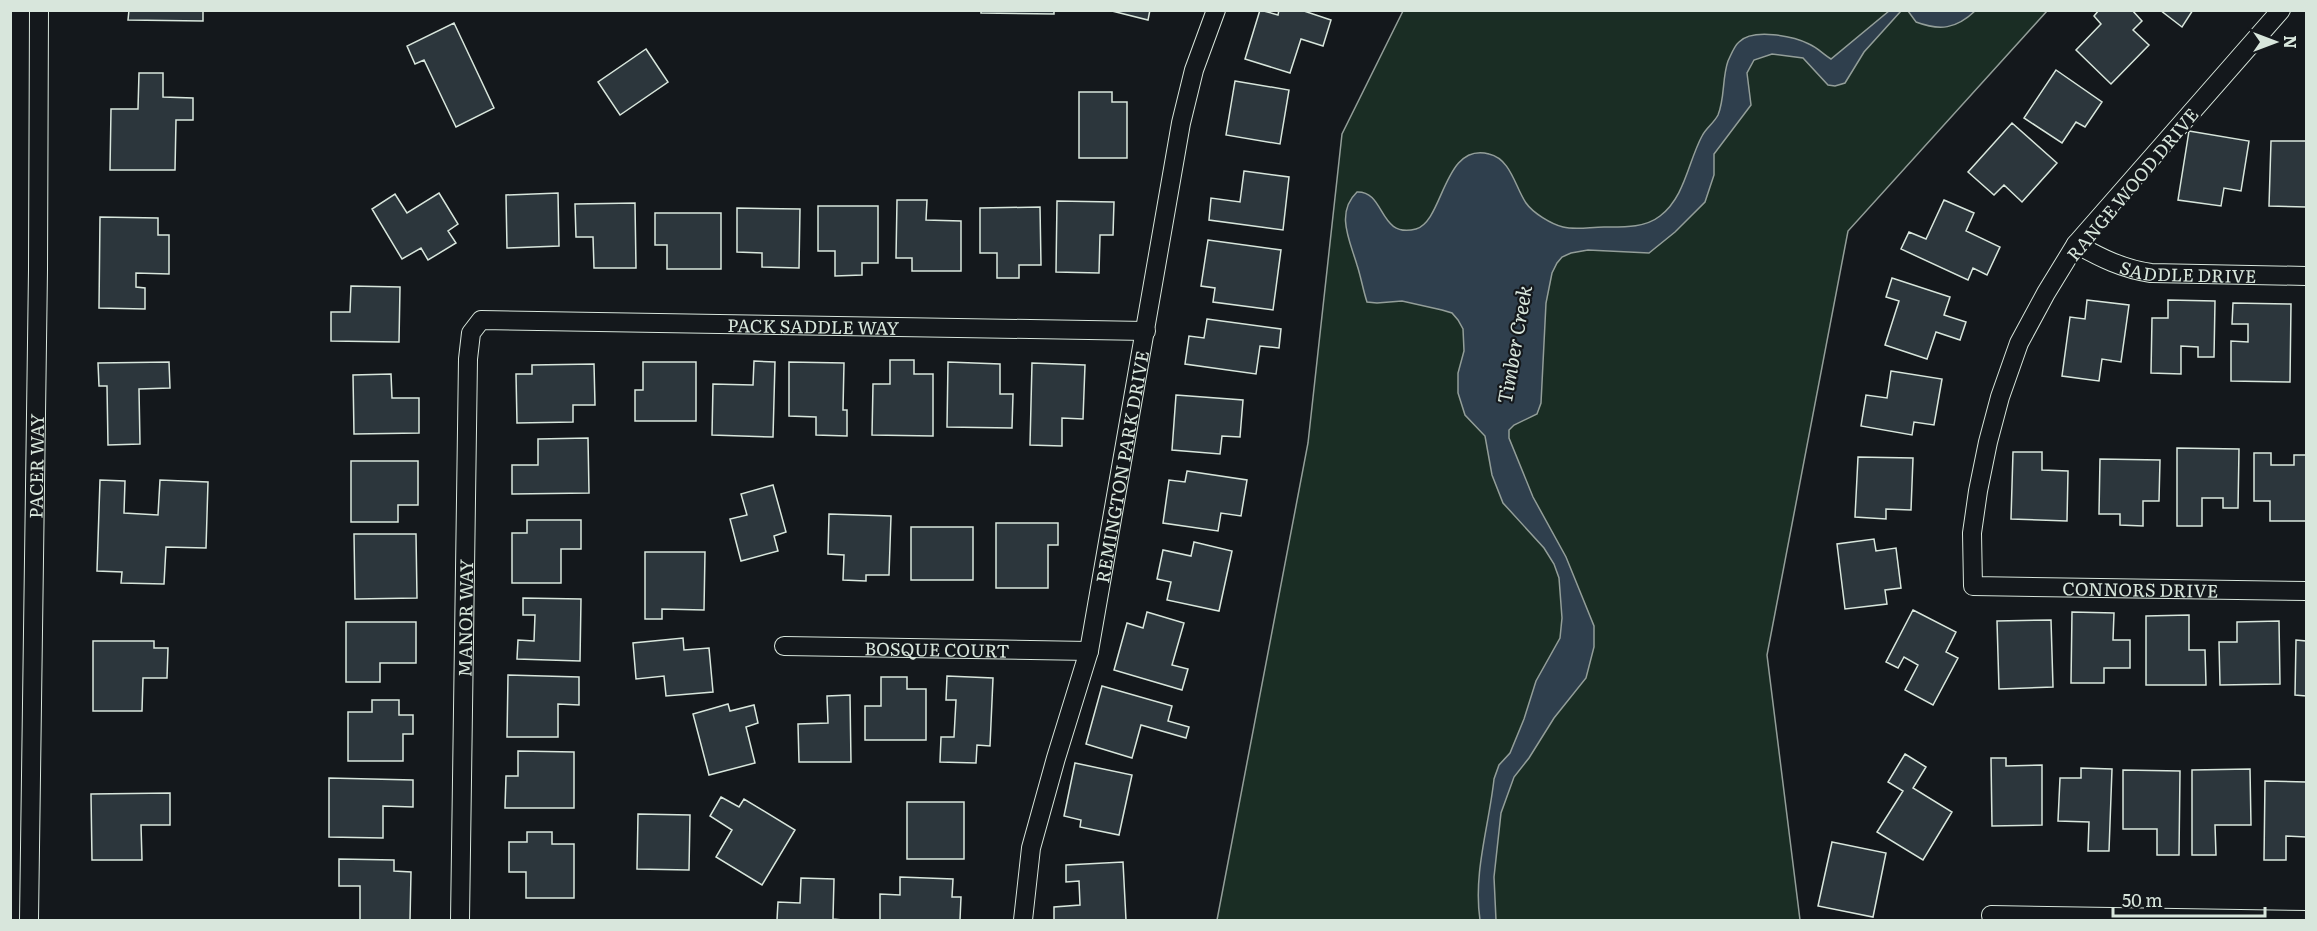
<svg xmlns="http://www.w3.org/2000/svg" width="2317" height="931" viewBox="0 0 2317 931" font-family="Literata,serif">
<style>
.green{fill:#1a2d24;stroke:#939e99;stroke-width:1.5}
.water{fill:#2f3f4d;stroke:#939e99;stroke-width:1.5}
.building{fill:#2c363c;stroke:#d8e6dc;stroke-width:1.5}
.lines{fill:none;stroke-linecap:round;stroke-linejoin:round}
.street-casing{stroke:#d8e6dc;stroke-width:20}
.street{stroke:#14181c;stroke-width:18}
.labels{text-anchor:middle;dominant-baseline:central;stroke-width:4.5;stroke-linejoin:round;paint-order:stroke}
.street-label{font-size:18px;fill:#d8e6dc;stroke:#14181c}
.water-label{font-size:20px;font-style:italic;fill:#d8e6dc;stroke:#14181c}
</style>
<rect width="100%" height="100%" fill="#14181c"/>
<path class="green" d="M1403,11H2047L1848,231L1767,655L1800,920H1217L1308,443L1342,134Z"/>
<path class="water" d="M1889,11H1901L1864,52L1845,83L1835,86L1828,85L1803,58L1772,54L1754,60L1747,73L1751,105L1714,154V175L1705,202L1675,232L1649,253L1588,250L1571,253L1562,257L1557,263L1552,273L1546,303L1541,403L1537,414L1514,425L1509,430V438L1533,497L1566,557L1594,626V647L1586,678L1554,718L1529,758L1514,777L1501,813L1494,877L1496,920H1480C1473,873 1489,826 1494,779L1499,765L1510,753L1524,719L1536,681L1560,638L1562,618L1559,578L1554,564L1544,548L1503,503L1492,475L1485,436L1465,415L1458,393V373L1464,351L1463,329L1458,320L1452,313L1442,310L1402,301L1377,303L1367,302C1363,290 1361,277 1357,265C1350,241 1335,213 1357,192C1386,191 1378,239 1416,229C1444,221 1443,142 1489,154C1511,159 1515,187 1526,203C1533,213 1551,224 1563,227C1576,230 1590,227 1604,227C1623,227 1645,228 1660,216C1685,197 1688,162 1702,136C1706,128 1714,123 1718,115C1725,98 1722,78 1728,61C1731,55 1734,46 1739,42C1753,28 1793,36 1809,44C1818,48 1823,54 1831,59Z
M1908,11H1975C1956,29 1940,31 1916,22Z"/>
<path class="building" d="M129,10H203V21L128,20Z
M981,10H1054V14L981,13Z
M1108,10H1150L1148,20Z
M1260,10L1278,15L1279,10H1301L1331,20L1323,46L1301,39L1290,73L1245,59Z
M2099,10H2132L2142,21L2133,30L2149,45L2111,84L2076,50L2101,24L2094,16Z
M2160,10H2193L2182,27Z
M454,23L494,108L456,127L424,60L415,64L407,46Z
M646,49L668,82L620,115L598,82Z
M2056,70L2102,102L2085,127L2076,122L2062,143L2024,118Z
M139,73H163V97L193,98V120H176L175,170H110L111,109H138Z
M1235,81L1289,90L1280,144L1226,135Z
M1079,92H1112V102H1127V158H1079Z
M2012,123L2057,163L2022,202L2004,185L1994,195L1968,172Z
M2189,131L2249,141L2241,191L2224,188L2221,206L2178,200Z
M2271,141H2306V207L2269,206Z
M1244,171L1289,177L1283,230L1209,220L1211,198L1240,202Z
M439,193L458,224L448,231L456,243L428,260L421,248L402,259L372,209L395,194L407,213Z
M558,193L559,246L507,248L506,195Z
M897,200H927L926,220L961,221V271H912V258H896Z
M1944,200L1974,213L1966,231L2000,247L1987,275L1973,268L1968,280L1901,249L1909,232L1926,239Z
M1057,201L1114,202L1113,235H1100L1099,273L1056,272Z
M635,203L636,268H594L593,237H576L575,204Z
M818,206H878V263H862V275L835,276V251H818Z
M1040,207L1041,265H1019V278H997V253H980V208Z
M737,208L800,209L799,268L762,267V253L737,252Z
M655,213H721V269H667V245H655Z
M100,217L158,218V235H169V274L136,273V287L145,288V309L99,308Z
M1208,240L1281,250L1273,310L1213,302L1215,288L1201,286Z
M1892,278L1950,297L1944,315L1966,322L1960,340L1936,332L1927,359L1885,345L1899,301L1886,297Z
M351,286L400,287L399,342L331,341V312H350Z
M2087,300L2129,305L2121,362L2102,359L2099,381L2062,376L2070,317L2085,319Z
M2168,300L2215,301L2214,357H2198V347L2181,346V374L2151,373L2152,318H2168Z
M2233,303L2291,304L2290,382L2231,381V341L2248,342V324H2232Z
M1207,319L1281,329L1279,348L1260,346L1256,374L1185,364L1189,336L1204,338Z
M890,360H914V374H933V436L872,435L873,384H890Z
M754,361L775,362L773,437L712,435L713,384L753,385Z
M169,362L170,388L139,389L140,444L108,445L107,386H99L98,363Z
M643,362H696V421H635V390H643Z
M789,362L844,363L843,410H847V436L816,435V417L789,416Z
M948,362L1000,364V394H1013L1012,428L947,427Z
M1032,363L1085,365L1083,419L1062,418V446L1030,445Z
M594,364L595,405H573V422L517,423L516,374H532V365Z
M1891,371L1942,379L1934,425L1914,422L1912,435L1861,426L1866,395L1887,398Z
M391,374L392,398H419V433L354,434L353,375Z
M1176,395L1243,400L1240,437L1222,436L1220,454L1172,450Z
M588,438L589,493L512,494V465H538V439Z
M2177,448L2239,449L2238,508H2223V498H2202V526H2177Z
M2013,452H2042V470L2068,471L2067,521L2011,519Z
M2254,453H2271V465H2294V455H2306V521H2270V501H2254Z
M1858,457L1913,458L1911,510L1886,509V519L1855,517Z
M2100,459L2160,460L2159,501H2143V526L2120,525V514H2099Z
M351,461H418V505H398V522H351Z
M1187,471L1247,480L1241,516L1221,513L1218,531L1163,523L1169,480L1185,482Z
M100,480L125,481L124,513L158,515L160,480L208,482L206,548L166,547L164,584L121,583L122,572L97,571Z
M773,485L786,532L774,536L778,551L741,561L730,519L747,515L741,494Z
M829,514L891,516L889,575H866V581L843,580L844,555L828,554Z
M527,520H581V549H561V583H512V533H527Z
M996,523H1058V545H1048V588H996Z
M911,527H973V580H911Z
M354,534H416L417,598L355,599Z
M1874,539L1876,551L1896,548L1901,588L1885,590L1887,604L1845,609L1837,544Z
M1194,542L1232,551L1219,611L1167,600L1171,582L1157,579L1163,550L1191,556Z
M645,552H705L704,610L662,609V619H645Z
M523,598L581,599L580,661L517,659L518,640L534,641L535,615H523Z
M1913,610L1956,632L1946,652L1958,658L1933,705L1905,690L1918,665L1904,657L1898,668L1886,662Z
M1147,612L1184,623L1172,665L1188,669L1182,690L1114,670L1127,623L1143,628Z
M2072,612L2114,613L2113,640H2130V668H2104V683H2071Z
M2189,615V650H2205L2206,685H2146V616Z
M2051,620L2053,687L1999,689L1997,621Z
M2279,621L2280,684L2220,685L2219,642H2237V622Z
M346,622H416V663H380V682H346Z
M683,638L684,650L709,648L713,692L666,696L664,676L636,679L633,643Z
M2296,640L2306,641V696L2295,695Z
M93,641H154V648H168L167,678H143L142,711H93Z
M508,675L579,677V705L558,704V737H507Z
M947,676L993,678L990,746L977,745L976,763L940,762L941,737H954L956,700H946Z
M881,677H907V689H926V740H865V706H881Z
M1102,686L1172,706L1168,721L1189,727L1186,738L1141,725L1132,758L1086,744Z
M850,695L851,762H799L798,724L828,723L827,696Z
M372,700H399V715H413V734H403V761H348V712H372Z
M728,704L730,711L754,705L758,723L746,727L755,763L709,775L693,714Z
M518,751L574,752V808H505L506,776H518Z
M1905,754L1926,767L1913,788L1952,812L1923,860L1877,832L1903,791L1888,782Z
M1991,758H2006V766L2042,765V825L1992,826Z
M1075,763L1132,775L1119,835L1080,827L1081,820L1064,816Z
M2081,768L2112,769L2109,851H2088L2089,822L2058,821L2060,778H2081Z
M2250,769L2251,825H2215L2216,855H2192V770Z
M2123,770L2180,771L2179,855H2157V829H2123Z
M329,778L413,780V807L383,806V838L329,837Z
M2265,781L2306,782V837L2286,836V860H2264Z
M170,793V825H141L142,860H92L91,794Z
M721,797L739,807L744,799L795,830L762,885L716,857L732,830L710,816Z
M907,802H964V859H907Z
M638,814L690,815L689,870L637,869Z
M527,832H552V844H574V898H526V872H509V842H527Z
M1832,842L1886,853L1873,917L1818,906Z
M339,859L394,860V871L411,872L410,920H360V886H339Z
M1123,862L1126,920H1054V907L1080,905L1079,881L1066,882V865Z
M900,877L953,879L952,897H961L960,920H880V894L900,895Z
M801,878L834,879L833,919L843,920H777L778,902L800,903Z"/>
<g class="lines">
<defs>
<g id="street">
<path id="s1" d="M2281,10L2076,244L2046,293L2019,343L2000,397L1988,442L1978,491L1972,533L1973,586L2306,591"/>
<path id="s2" d="M2076,244C2101,258 2123,269 2151,273L2306,276"/>
<path id="s3" d="M784,646L1089,651"/>
<path id="s4" d="M29,920L38,270L39,10"/>
<path id="s5" d="M460,920L468,359L471,333L481,320L1146,331"/>
<path id="s6" d="M1023,920L1031,848L1056,758L1089,651L1181,123L1194,70L1216,10"/>
<path d="M1992,920L1991,915L2306,920"/>
</g>
</defs>
<use href="#street" class="street-casing"/>
<use href="#street" class="street"/>
</g>
<g class="labels">
<g class="street-label">
<text transform="translate(2132 184) rotate(-50)">RANGE WOOD DRIVE</text>
<text stroke="none"><textPath href="#s2" startOffset="118">SADDLE DRIVE</textPath></text>
<text stroke="none"><textPath href="#s5" startOffset="936">PACK SADDLE WAY</textPath></text>
<text stroke="none"><textPath href="#s4" startOffset="454">PACER WAY</textPath></text>
<text stroke="none"><textPath href="#s6" startOffset="465">REMINGTON PARK DRIVE</textPath></text>
<text stroke="none"><textPath href="#s1" startOffset="842">CONNORS DRIVE</textPath></text>
<text stroke="none"><textPath href="#s5" startOffset="302">MANOR WAY</textPath></text>
<text stroke="none"><textPath href="#s3" startOffset="153">BOSQUE COURT</textPath></text>
</g>
<g class="water-label">
<text transform="translate(1513 344) rotate(-80)">Timber Creek</text>
</g>
</g>
<rect width="2317" height="931" fill="none" stroke="#d8e6dc" stroke-width="24"/>
<g transform="translate(2275 42) rotate(90)" stroke="#14181c" stroke-width="4.5" paint-order="stroke">
<path d="M0-4.5L10 22L0 15L-10 22Z" fill="#d8e6dc"/>
<text y="-9" font-size="16" font-weight="bold" text-anchor="middle" fill="#d8e6dc">N</text>
</g>
<path d="M2113 907v9h152v-9" fill="none" stroke="#d8e6dc" stroke-width="3"/>
<text x="2122" y="907" font-size="18" fill="#d8e6dc" stroke="#14181c" stroke-width="4.5" paint-order="stroke">50 m</text>
</svg>
